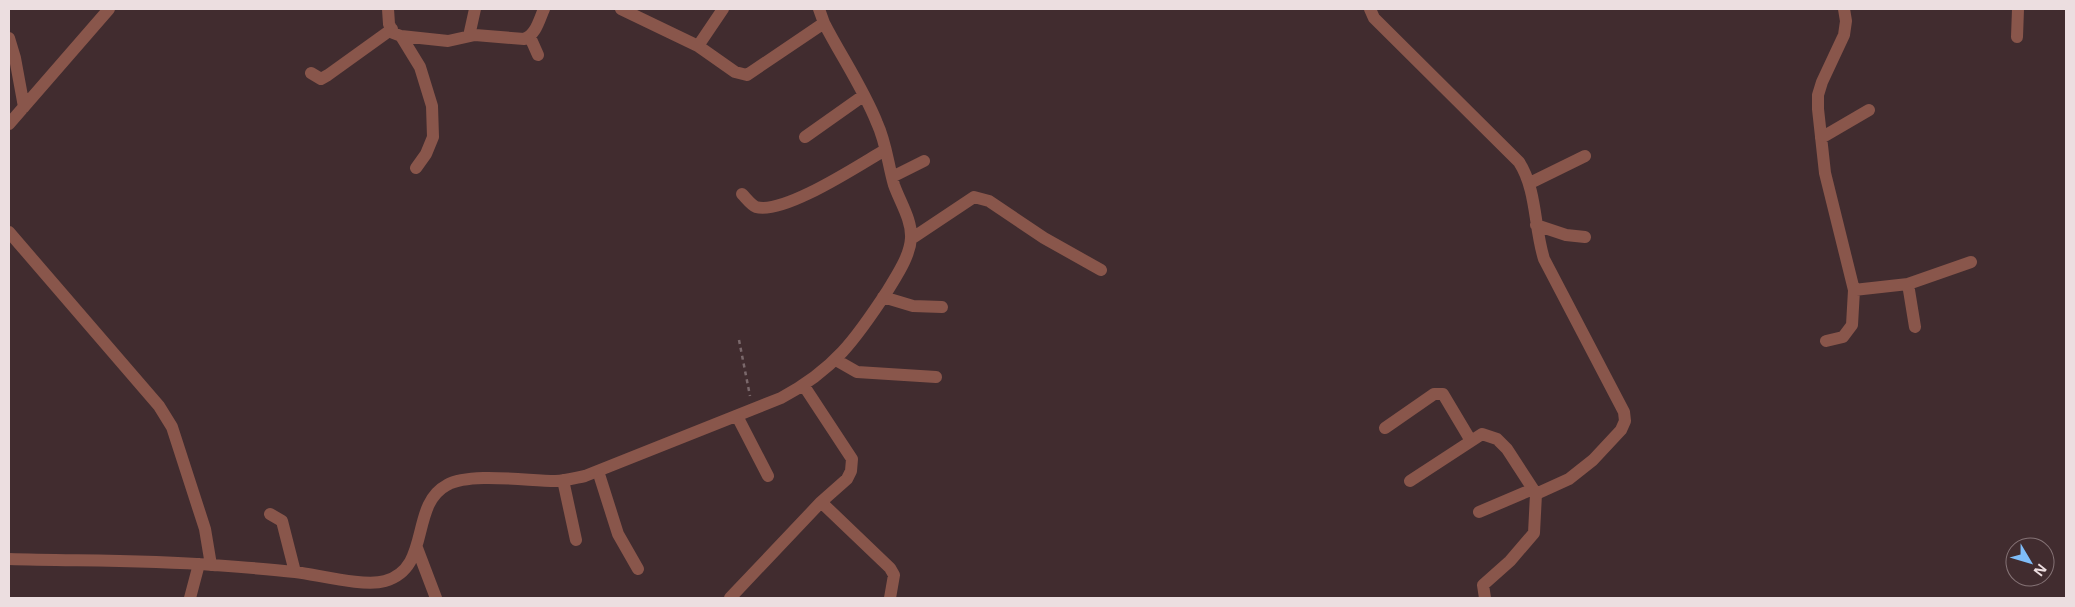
<svg xmlns="http://www.w3.org/2000/svg" width="2075" height="607" viewBox="0 0 2075 607" font-family="'Noto Sans',sans-serif">
<style>
.lines{fill:none;stroke-linecap:round;stroke-linejoin:round}
.path{stroke:#7a686b;stroke-width:2.5;stroke-dasharray:4 4;stroke-linecap:butt}
.minor{stroke:#89564b;stroke-width:12}
</style>
<rect width="100%" height="100%" fill="#412c2f"/>
<g class="lines">
<path class="path" d="M739,340L750,396"/>
<path class="minor" d="M388,9L389,24L393,33L401,36L448,41L475,35L524,39C536,35 539,20 544,9
M621,9L698,46L735,72L747,75L824,23
M1370,9L1374,18L1519,162C1537,190 1534,227 1544,259L1624,412L1625,421L1621,430L1593,460L1569,479L1536,494
M401,36L420,67L432,106L433,137L426,154L416,168
M469,36L475,9
M530,37L538,55
M2017,37L2018,9
M9,38L15,58L24,107
M698,46L723,9
M311,73L321,79L328,75L392,29
M9,124L109,9
M805,137L863,96
M1821,138L1869,110
M892,177L924,161
M1530,183L1585,156
M742,194C746,198 751,205 756,207C784,215 859,165 885,150
M1536,225L1566,235L1585,237
M9,232L159,406L172,427L205,529L211,565
M911,239L974,197L989,201L1044,238L1101,270
M1908,284L1915,327
M1854,290L1908,284L1971,262
M883,297L913,306L942,307
M1826,341L1843,337L1852,325L1854,290L1825,173L1818,109V95L1822,82L1844,35L1846,21L1844,9
M836,360L857,372L936,377
M737,416L768,476
M1385,428L1434,394H1443L1471,441
M598,471L618,534L638,569
M563,480L576,540
M1410,481L1482,434L1497,439L1507,449L1533,489L1536,494L1534,533L1510,561L1483,585L1485,598
M821,502L890,568L894,575L890,598
M1479,512L1533,489
M270,514L282,521L295,572
M417,548L436,598
M9,559C76,561 145,560 213,565C240,567 268,569 295,572C319,575 364,587 385,581C432,568 409,505 447,485C470,472 528,481 555,481C566,481 575,478 585,476L781,398C834,370 856,339 888,290C897,275 910,256 911,238C912,220 900,202 894,185C888,164 886,142 877,123C863,88 841,56 824,23L819,9
M190,598L199,564
M730,598L821,502L847,479L851,471L852,459L804,386"/>
</g>
<rect width="2075" height="607" fill="none" stroke="#ecdee0" stroke-width="20"/>
<g transform="translate(2030 562) rotate(128)"><circle r="24" fill="#412c2f" stroke="#857376"/>
<path d="M0-4L9 19L0 12L-9 19Z" fill="#7fbdf9"/>
<text y="-8" font-size="14" font-weight="bold" text-anchor="middle" fill="#ecdee0">N</text>
</g>
</svg>
